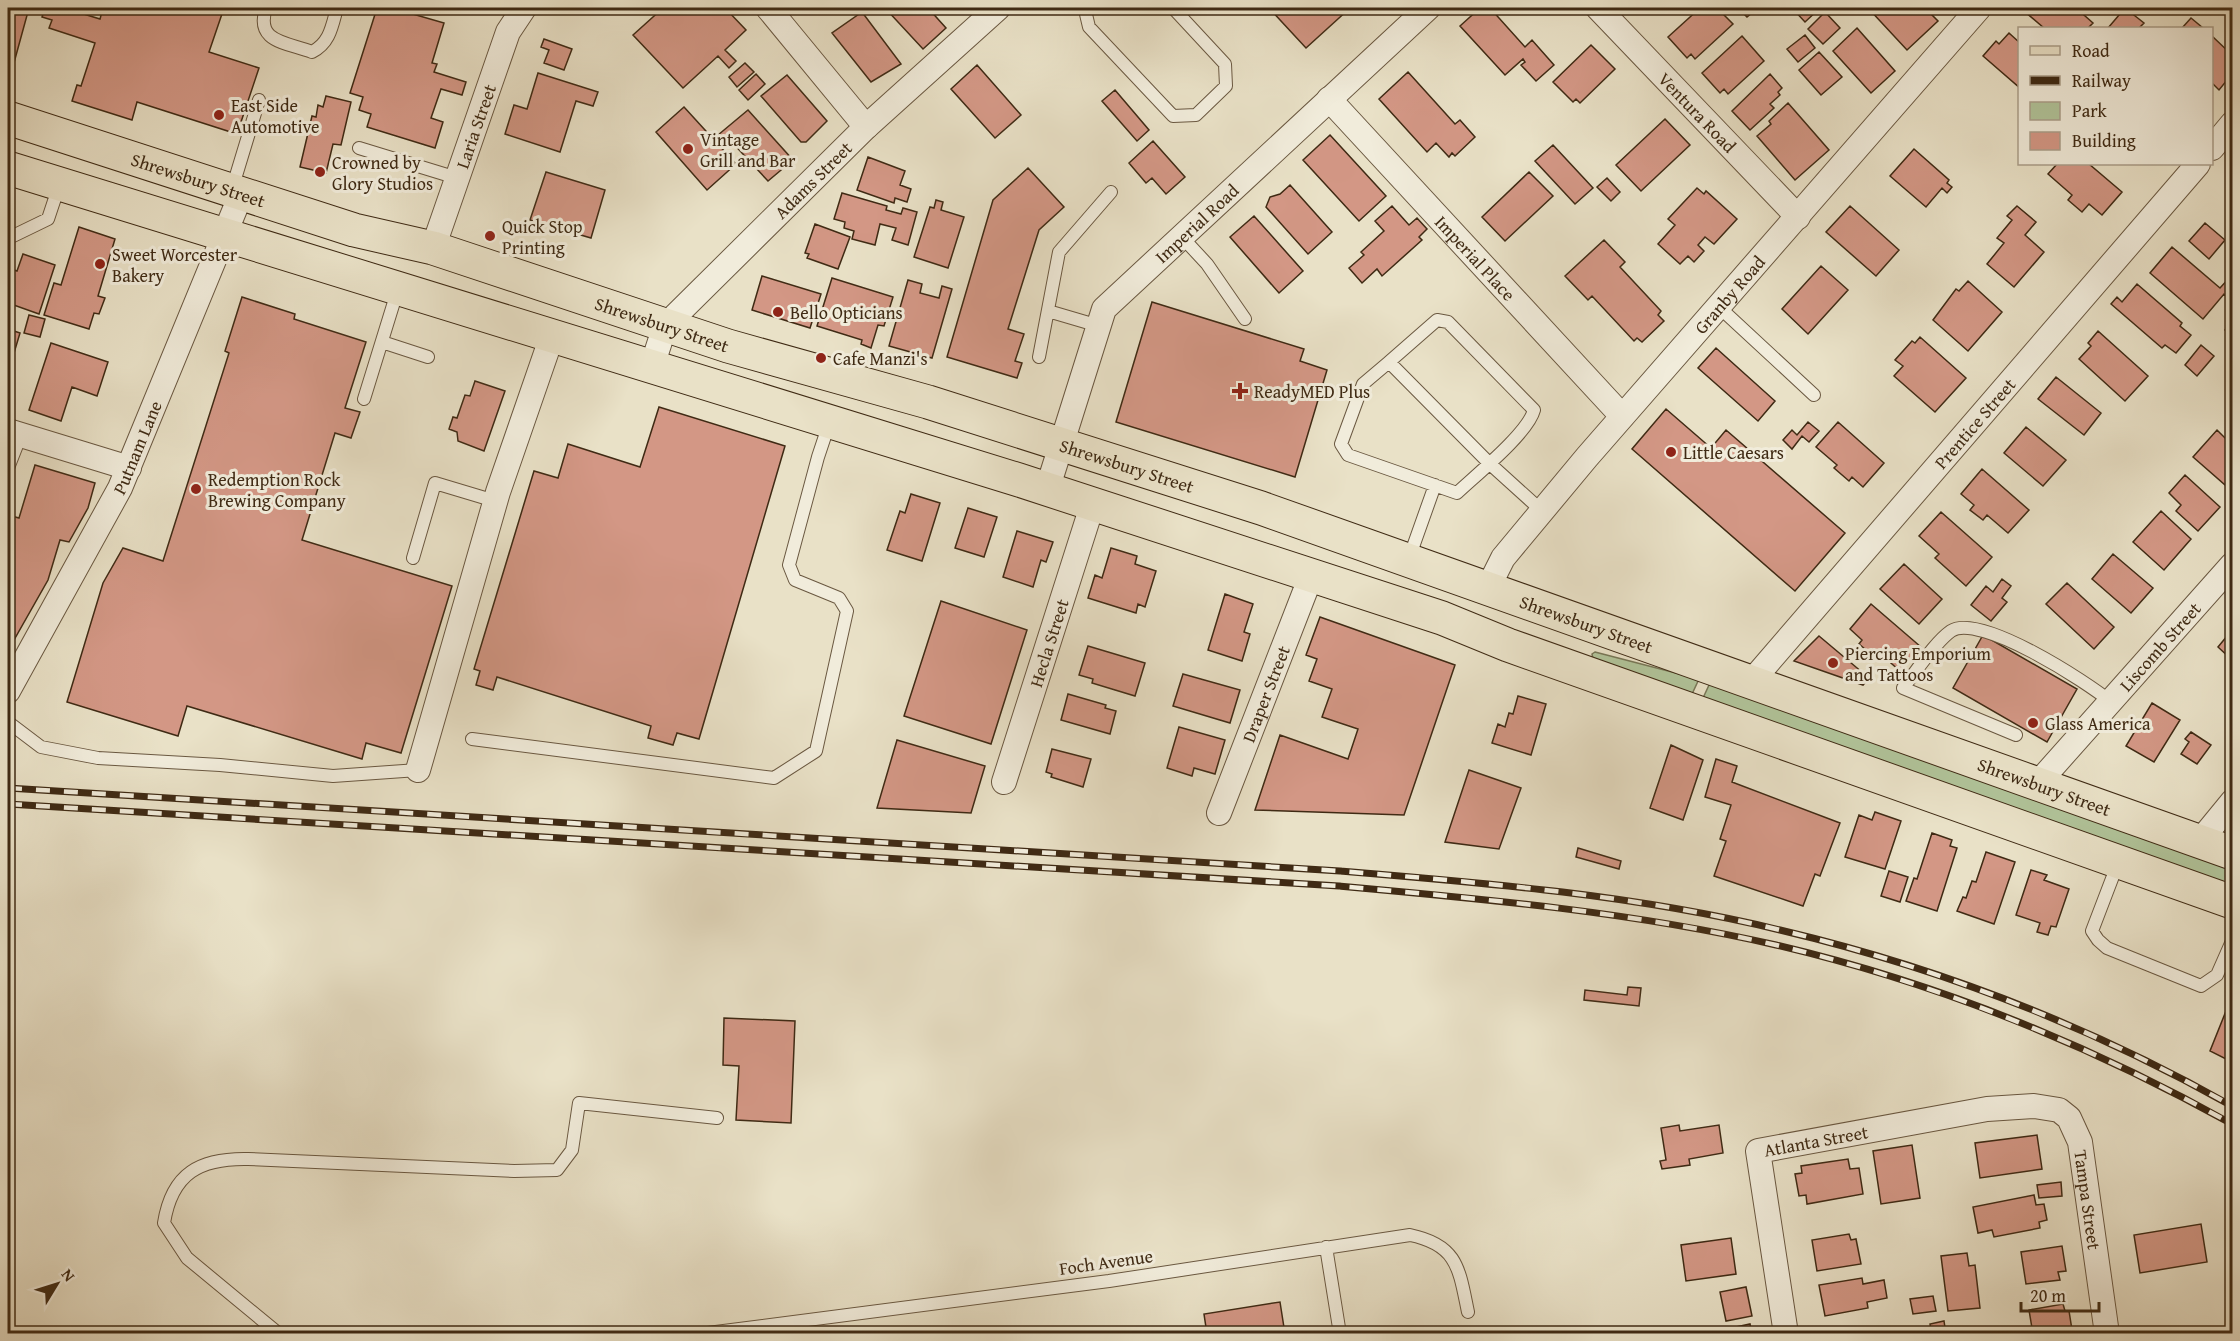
<svg xmlns="http://www.w3.org/2000/svg" width="2240" height="1341" viewBox="0 0 2240 1341" font-family="'Gentium Book Plus',serif">
<style>
.green{fill:#b1c49a;stroke:#787757;stroke-width:1.5}
.building{fill:#d39785;stroke:#3f2a14;stroke-width:1.5}
.lines{fill:none;stroke-linecap:round;stroke-linejoin:round}
.service-casing{stroke:#6a5841;stroke-width:14}
.minor-casing{stroke:#6a5841;stroke-width:26}
.primary-casing{stroke:#3f2a14;stroke-width:35}
.service{stroke:#f1ecdb;stroke-width:12}
.minor{stroke:#f1ecdb;stroke-width:24}
.primary{stroke:#e9e1c7;stroke-width:33}
.rail-casing{stroke:#3f2a14;stroke-width:7}
.rail{stroke:#f1ecdb;stroke-width:4.5;stroke-dasharray:14;stroke-linecap:butt}
.poi-dot{fill:#8f2418;stroke:#f1ecdb;stroke-width:2}
.labels{text-anchor:middle;dominant-baseline:central;stroke-width:6;stroke-linejoin:round;paint-order:stroke}
.poi-label{font-size:18px;fill:#3f2a14;stroke:#f1ecdb;text-anchor:start}
.street-label{font-size:18px;fill:#3f2a14;stroke:#f1ecdb}
</style>
<rect width="100%" height="100%" fill="#e9e1c7"/>
<filter id="stains"><feTurbulence type="fractalNoise" baseFrequency=".00333" numOctaves="4"/><feColorMatrix values="0 0 0 0 .2 0 0 0 0 .09 0 0 0 0 .02 0 0 0 .5 -.17"/></filter>
<radialGradient id="worn" r=".72"><stop offset=".6" stop-color="#630" stop-opacity="0"/><stop offset="1" stop-color="#630" stop-opacity=".3"/></radialGradient>
<path class="green" d="M1595,652L1699,679L1692,694L1593,659L1592,654Z
M1710,683L2232,869V885L1703,698Z"/>
<path class="building" d="M8,8H29L9,81H8Z
M45,8H64L100,19L103,8H224L209,52L259,68L237,134L137,102L132,120L72,101L77,85L81,86L95,43L49,28L52,20L42,17Z
M377,8H392L444,23L432,63L437,64L434,72L466,82L462,95L441,89L431,118L443,122L435,148L367,127L371,114L359,110L363,97L350,93Z
M663,8H725L746,30L725,50L736,61L729,68L718,56L683,88L633,35Z
M885,8H928L946,28L923,49Z
M1269,8H1350L1306,48Z
M1480,8H1490L1525,47L1532,40L1554,65L1536,81L1521,65L1525,62L1523,59L1505,75L1460,26Z
M1521,8H1534L1526,14Z
M1700,8H1717L1733,24L1695,59L1691,54L1687,58L1668,37Z
M1738,8H1758L1747,17Z
M1792,8H1820L1805,22Z
M1868,8H1925L1938,21L1907,50Z
M2026,8H2076L2093,23L2088,28H2044L2024,11Z
M2125,8L2144,23L2139,28H2108Z
M862,12L901,64L871,82L832,33Z
M1825,12L1840,28L1823,44L1808,29Z
M2191,18L2203,28H2182Z
M1857,28L1895,71L1871,93L1833,51Z
M2009,33L2020,43V88L1983,56L1996,41L1999,44Z
M1805,35L1815,48L1798,62L1787,49Z
M1742,36L1764,61L1728,94L1724,89L1720,93L1702,73Z
M2212,36L2232,55V74L2219,90L2212,83Z
M544,39L572,49L564,70L544,63L549,50L541,47Z
M1591,45L1615,69L1580,103L1576,99L1573,102L1553,82Z
M1819,52L1842,77L1821,95L1799,70Z
M745,63L754,72L737,87L729,77Z
M977,65L1021,115L995,138L951,89Z
M1408,72L1455,124L1460,120L1475,137L1455,156L1452,153L1449,157L1436,143L1427,152L1379,99Z
M538,73L598,92L593,106L576,101L560,152L505,134L514,105L527,109Z
M756,74L765,84L748,100L739,90Z
M1770,74L1782,88L1778,92L1780,95L1770,104L1774,108L1750,130L1732,111Z
M787,75L827,121L806,142H801L761,96Z
M1115,90L1149,130L1137,141L1102,101Z
M326,96L351,102L341,145L333,144L326,173L300,167L312,116L316,117L318,105L323,107Z
M1788,103L1829,150L1795,180L1757,136L1771,124L1769,121Z
M684,107L736,164L707,190L656,132Z
M748,110L793,160L768,181L729,139L724,143L718,135Z
M1665,119L1690,145L1641,191L1616,165Z
M1330,135L1386,196L1359,221L1303,160Z
M1153,141L1185,177L1166,194L1152,178L1146,183L1129,163Z
M1553,145L1593,188L1575,204L1535,161Z
M1914,149L1949,180L1947,183L1952,187L1947,193L1942,188L1926,207L1890,176Z
M868,157L905,171L900,185L911,189L907,202L895,198L894,203L857,190Z
M2057,164H2089L2122,192L2102,215L2089,204L2082,212L2068,200L2072,195L2048,174Z
M1028,168L1064,207L1039,230L1008,329L1024,334L1015,361L1022,363L1017,378L947,357L993,200Z
M546,172L605,190L591,238L530,220Z
M1529,172L1553,196L1505,241L1482,217Z
M1607,178L1620,192L1611,201L1597,187Z
M1290,185L1332,232L1308,254L1266,207L1270,197L1280,194Z
M1697,188L1704,194L1706,191L1737,219L1714,244L1705,237L1698,245L1704,251L1694,262L1688,256L1680,264L1658,244L1675,225L1668,219Z
M842,193L887,206L886,210L901,214L903,208L917,212L908,245L892,240L896,228L880,224L875,245L852,239L854,231L844,228L845,222L834,219Z
M936,200L943,202L941,210L964,217L948,268L914,257L930,207L934,208Z
M1392,206L1409,225L1417,218L1427,229L1419,237L1422,240L1382,276L1377,269L1362,283L1349,268L1364,255L1361,252L1384,231L1375,221Z
M1850,206L1899,250L1876,276L1826,232Z
M2017,206L2036,222L2025,235L2044,252L2014,287L1987,264L2004,243L1997,238L2012,220L2007,216Z
M1254,216L1303,271L1279,293L1230,237Z
M2205,223L2225,240L2209,259L2189,241Z
M815,224L850,237L838,269L807,258L809,254L805,253Z
M79,227L115,239L98,296L105,298L99,314L94,313L89,329L44,315L54,283L61,285Z
M1604,240L1625,262L1620,267L1661,311L1658,315L1664,321L1642,342L1637,338L1634,341L1592,296L1588,300L1565,276Z
M2172,247L2220,288L2230,277L2232,279V302L2224,294L2203,319L2150,273Z
M23,254L55,265L39,314L8,303V268L17,271Z
M1821,266L1848,290L1808,334L1782,309Z
M762,276L821,294L810,328L752,310Z
M832,278L893,297L884,326L878,325L871,348L861,344L862,340L817,326Z
M908,280L922,284L920,293L939,298L942,286L952,289L932,358L889,346Z
M1968,281L2002,312L1968,351L1933,320L1956,289L1959,291Z
M2137,284L2182,323L2180,326L2191,335L2176,353L2165,345L2162,348L2111,304L2117,297L2122,302Z
M242,297L295,314L294,319L366,342L345,408L360,412L351,438L335,433L302,540L452,586L401,753L366,743L362,759L187,706L178,736L67,702L103,583L123,548L163,561L229,353L225,351Z
M1152,302L1304,349L1300,361L1327,370L1295,477L1116,422Z
M29,315L45,319L40,337L24,333Z
M2232,321V337L2225,330Z
M8,329L20,333L8,373Z
M2098,331L2148,376L2125,401L2079,359L2091,346L2088,343Z
M1920,337L1966,378L1935,412L1894,376L1903,366L1895,360L1912,341L1915,343Z
M51,343L108,362L97,396L72,387L61,421L29,410Z
M2201,345L2214,356L2197,376L2185,365Z
M1716,348L1775,401L1758,421L1698,368Z
M2056,377L2101,413L2084,435L2038,399Z
M475,381L505,391L484,451L458,441L457,432L449,429L453,417L457,418L465,395L470,396Z
M659,407L785,446L699,739L677,733L673,745L648,738L651,726L497,677L493,690L476,685L480,671L474,669L534,471L558,478L568,444L640,467Z
M1666,409L1711,448L1726,430L1845,533L1795,591L1632,449Z
M1808,422L1819,431L1809,442L1802,436L1792,449L1783,440L1792,430L1797,435Z
M1838,422L1884,463L1863,487L1852,477L1849,481L1834,468L1837,465L1816,447Z
M2026,427L2066,460L2043,486L2004,453Z
M2217,430L2226,439L2232,432V491L2193,457Z
M35,465L95,483L88,508L69,542L60,540L48,580L10,647L8,646V515L19,518Z
M1982,469L2029,510L2008,533L1987,515L1983,520L1970,510L1974,505L1961,494Z
M2185,475L2220,507L2198,531L2176,511L2181,505L2169,493Z
M911,494L940,503L922,561L887,550L900,511L905,513Z
M968,508L997,517L984,557L955,548Z
M2161,511L2191,539L2164,570L2133,542Z
M1941,512L1992,557L1966,586L1935,558L1939,554L1919,536Z
M1017,531L1053,542L1046,562L1041,560L1033,587L1003,577Z
M1111,548L1137,556L1135,564L1156,571L1145,607L1138,604L1136,613L1088,598L1095,575L1102,578Z
M2113,554L2153,588L2131,613L2092,579Z
M1904,564L1942,599L1919,624L1880,589Z
M2002,579L2011,586L2002,598L2007,602L1991,621L1971,605L1986,586L1993,592Z
M2067,583L2114,627L2094,649L2046,604Z
M1225,594L1253,604L1244,632L1250,634L1242,661L1208,650Z
M941,601L1027,630L991,744L904,716Z
M1871,604L1921,647L1900,671L1876,650L1872,655L1859,644L1862,640L1850,629Z
M1320,617L1455,665L1404,815L1255,810L1280,735L1348,759L1358,729L1322,717L1332,689L1309,681L1317,659L1306,655Z
M2232,630V660L2218,647Z
M1983,635L2077,689L2047,742L1953,688Z
M1819,636L1869,678L1863,685L1794,661Z
M1088,646L1145,663L1135,696L1092,683L1093,679L1079,675Z
M1183,674L1240,690L1230,723L1173,706Z
M1068,694L1106,705L1105,708L1116,711L1110,734L1061,720Z
M1518,696L1546,704L1531,755L1492,743L1498,724L1505,727L1509,713L1513,714Z
M2152,703L2180,720L2154,762L2126,746Z
M1179,727L1225,740L1215,774L1194,768L1192,776L1167,768Z
M2191,732L2211,745L2197,764L2181,754L2189,742L2185,739Z
M897,740L985,766L971,813L877,808Z
M1671,745L1703,760L1683,820L1650,808Z
M1052,749L1091,759L1083,787L1051,777L1052,774L1046,772Z
M1716,759L1737,766L1732,782L1840,823L1820,876L1815,874L1803,906L1714,876L1726,841L1720,839L1731,805L1705,797Z
M1469,770L1521,788L1499,849L1445,842Z
M1875,812L1901,821L1885,869L1845,857L1859,815L1872,820Z
M1932,833L1952,840L1950,846L1957,848L1937,911L1906,901L1914,878L1917,879Z
M1578,848L1621,861L1619,869L1576,857Z
M1986,852L2015,862L1994,924L1957,911L1963,897L1966,898L1972,881L1976,882Z
M2031,870L2047,875L2044,880L2069,889L2056,927L2051,926L2048,935L2037,932L2040,923L2016,915Z
M1889,871L1908,877L1900,902L1881,896Z
M1628,987L1641,988L1639,1006L1584,1000L1585,990L1627,995Z
M2232,996V1062L2210,1051Z
M724,1018L795,1021L791,1123L736,1120L739,1066L723,1065Z
M1679,1125L1680,1131L1719,1125L1723,1153L1689,1159L1690,1165L1662,1169L1660,1161L1666,1160L1661,1128Z
M2037,1135L2042,1169L1980,1178L1975,1143Z
M1912,1145L1920,1198L1881,1204L1873,1151Z
M1848,1159L1850,1169L1859,1168L1863,1194L1807,1204L1806,1195L1799,1196L1795,1174L1802,1173L1801,1166Z
M2061,1182L2062,1196L2039,1198L2037,1185Z
M2034,1195L2036,1205L2044,1204L2047,1220L2039,1222L2040,1228L1994,1237L1992,1230L1978,1233L1973,1207Z
M2201,1224L2207,1262L2140,1273L2134,1235Z
M1849,1234L1851,1240L1856,1239L1861,1264L1817,1271L1812,1240Z
M1731,1238L1736,1274L1686,1281L1681,1245Z
M2062,1246L2066,1271L2058,1272L2060,1280L2026,1284L2021,1252Z
M1967,1253L1969,1266L1975,1265L1980,1308L1948,1311L1941,1256Z
M1862,1278L1863,1284L1884,1280L1887,1298L1867,1302L1868,1308L1825,1316L1819,1285Z
M1746,1287L1752,1316L1726,1321L1720,1292Z
M1933,1296L1936,1311L1913,1314L1910,1299Z
M1280,1302L1285,1334H1207L1204,1314Z
M2063,1304L2065,1311H2069L2072,1330L2068,1331V1334H2033L2029,1310Z
M1944,1321L1946,1334H1932L1930,1324Z
M1750,1324L1752,1334H1704Z
M1156,1328L1157,1334H1118Z"/>
<g class="lines">
<defs>
<path id="service" d="M266,8C255,42 285,42 312,52C330,43 332,26 337,8
M1088,8L1085,10L1089,27L1173,116L1196,115L1226,86L1225,64L1173,8
M359,148L457,178
M232,189L259,100
M8,234L13,236L48,219L59,186
M1182,237L1207,264L1245,319
M1719,307L1814,395
M1048,311L1099,326
M382,342L428,357
M1039,357L1059,252L1111,192
M1389,362L1437,320L1448,322L1534,410C1528,433 1476,475 1457,493L1348,455L1341,444L1363,384L1389,362L1489,463L1542,511
M364,399L398,289
M8,468L21,435
M413,558L435,483L495,501
M1408,561L1435,485
M8,722L41,747L98,758L220,765L333,776L418,770
M2016,735L1903,688C1916,672 1934,643 1951,631C1979,612 2087,682 2111,702
M472,739L774,778L816,751L847,611L839,598L795,580L789,565L818,457L829,424
M2118,863L2092,931L2098,940L2107,948L2201,986L2217,975L2232,941
M1326,1247L1340,1334
M279,1334L187,1258L164,1223C172,1173 200,1158 248,1159L514,1171L557,1170L572,1150L579,1103L717,1118
M700,1334L1109,1281L1410,1235C1458,1245 1459,1269 1468,1312"/>
<g id="minor">
<path d="M768,8L866,127"/>
<path id="s1" d="M1598,8L1798,217"/>
<path id="s2" d="M1329,99L1622,416"/>
<path d="M2212,148L2232,124"/>
<path id="s3" d="M433,248L508,32L524,8"/>
<path id="s4" d="M652,366L665,326L866,127L998,8"/>
<path d="M8,431L129,468"/>
<path id="s5" d="M1047,490L1104,309L1428,8"/>
<path id="s6" d="M1488,588L1503,558L1587,457L1979,8"/>
<path id="s7" d="M1751,682L2198,164"/>
<path id="s8" d="M8,691L120,488L242,192"/>
<path d="M418,770L498,492L552,336"/>
<path id="s9" d="M1004,782L1092,506"/>
<path id="s10" d="M2038,783L2232,565"/>
<path id="s11" d="M1219,813L1311,576"/>
<path d="M2200,841L2232,802"/>
<path id="s12" d="M1786,1334L1758,1151L1987,1109L2034,1106L2059,1110L2069,1118L2080,1142L2107,1334"/>
</g>
<g id="primary">
<path id="s13" d="M8,118L354,230L433,248L728,346L928,402L1261,508L2232,853"/>
<path d="M8,168L1019,480L1442,618L1508,645L2232,902"/>
</g>
</defs>
<use href="#service" class="service-casing"/>
<use href="#minor" class="minor-casing"/>
<use href="#primary" class="primary-casing"/>
<use href="#service" class="service"/>
<use href="#minor" class="minor"/>
<use href="#primary" class="primary"/>
<defs>
<path id="rail" d="M8,788L1340,871C1487,883 1636,895 1780,930C1937,967 2092,1027 2232,1106
M8,804L1339,886C1485,899 1632,912 1776,945C1934,982 2090,1045 2232,1124"/>
</defs>
<use href="#rail" class="rail-casing"/>
<use href="#rail" class="rail"/>
</g>
<g class="poi-dot">
<circle cx="219" cy="115" r="6"/>
<circle cx="688" cy="149" r="6"/>
<circle cx="320" cy="172" r="6"/>
<circle cx="490" cy="236" r="6"/>
<circle cx="100" cy="264" r="6"/>
<circle cx="778" cy="312" r="6"/>
<circle cx="821" cy="358" r="6"/>
<path d="M1237 382h6v6h6v6h-6v6h-6v-6h-6v-6h6z"/>
<circle cx="1671" cy="452" r="6"/>
<circle cx="196" cy="489" r="6"/>
<circle cx="1833" cy="663" r="6"/>
<circle cx="2033" cy="723" r="6"/>
</g>
<g class="labels">
<g class="poi-label">
<text x="231" y="105">East Side<tspan x="231" dy="21">Automotive</tspan></text>
<text x="700" y="139">Vintage<tspan x="700" dy="21">Grill and Bar</tspan></text>
<text x="332" y="162">Crowned by<tspan x="332" dy="21">Glory Studios</tspan></text>
<text x="502" y="226">Quick Stop<tspan x="502" dy="21">Printing</tspan></text>
<text x="112" y="254">Sweet Worcester<tspan x="112" dy="21">Bakery</tspan></text>
<text x="790" y="312">Bello Opticians</text>
<text x="833" y="358">Cafe Manzi's</text>
<text x="1254" y="391">ReadyMED Plus</text>
<text x="1683" y="452">Little Caesars</text>
<text x="208" y="479">Redemption Rock<tspan x="208" dy="21">Brewing Company</tspan></text>
<text x="1845" y="653">Piercing Emporium<tspan x="1845" dy="21">and Tattoos</tspan></text>
<text x="2045" y="723">Glass America</text>
</g>
<g class="street-label">
<text stroke="none"><textPath href="#s1" startOffset="144">Ventura Road</textPath></text>
<text stroke="none"><textPath href="#s3" startOffset="129">Laria Street</textPath></text>
<text stroke="none"><textPath href="#s13" startOffset="200">Shrewsbury Street</textPath></text>
<text stroke="none"><textPath href="#s4" startOffset="250">Adams Street</textPath></text>
<text stroke="none"><textPath href="#s5" startOffset="316">Imperial Road</textPath></text>
<text stroke="none"><textPath href="#s2" startOffset="216">Imperial Place</textPath></text>
<text stroke="none"><textPath href="#s6" startOffset="381">Granby Road</textPath></text>
<text stroke="none"><textPath href="#s13" startOffset="686">Shrewsbury Street</textPath></text>
<text stroke="none"><textPath href="#s7" startOffset="342">Prentice Street</textPath></text>
<text stroke="none"><textPath href="#s8" startOffset="276">Putnam Lane</textPath></text>
<text stroke="none"><textPath href="#s13" startOffset="1172">Shrewsbury Street</textPath></text>
<text stroke="none"><textPath href="#s13" startOffset="1658">Shrewsbury Street</textPath></text>
<text stroke="none"><textPath href="#s9" startOffset="146">Hecla Street</textPath></text>
<text stroke="none"><textPath href="#s10" startOffset="183">Liscomb Street</textPath></text>
<text stroke="none"><textPath href="#s11" startOffset="128">Draper Street</textPath></text>
<text stroke="none"><textPath href="#s13" startOffset="2144">Shrewsbury Street</textPath></text>
<text stroke="none"><textPath href="#s12" startOffset="244">Atlanta Street</textPath></text>
<text stroke="none"><textPath href="#s12" startOffset="588">Tampa Street</textPath></text>
<text transform="translate(1106 1262) rotate(-8)">Foch Avenue</text>
</g>
</g>
<rect width="2240" height="1341" fill="none" stroke="#e9e1c7" stroke-width="30"/>
<rect x="9" y="9" width="2222" height="1323" fill="none" stroke="#3f2a14" stroke-width="3"/>
<rect x="15" y="15" width="2210" height="1311" fill="none" stroke="#3f2a14" stroke-width="1.5"/>
<rect x="2018" y="27" width="195" height="138" fill="#f1ecdb" stroke="#aa9e8b" stroke-width="1.5"/>
<rect x="2030" y="46" width="30" height="9" fill="#e9e1c7" stroke="#aa9e8b" stroke-width="1.5"/>
<text x="2072" y="57" font-size="18" fill="#3f2a14">Road</text>
<rect x="2030" y="76" width="30" height="9" fill="#3f2a14" stroke="#aa9e8b" stroke-width="1.5"/>
<text x="2072" y="87" font-size="18" fill="#3f2a14">Railway</text>
<rect x="2030" y="102" width="30" height="18" fill="#b1c49a" stroke="#aa9e8b" stroke-width="1.5"/>
<text x="2072" y="117" font-size="18" fill="#3f2a14">Park</text>
<rect x="2030" y="132" width="30" height="18" fill="#d39785" stroke="#aa9e8b" stroke-width="1.5"/>
<text x="2072" y="147" font-size="18" fill="#3f2a14">Building</text>
<g transform="translate(57 1284) rotate(52)" stroke="#f1ecdb" stroke-width="4.5" paint-order="stroke">
<path d="M0-4.5L10 22L0 15L-10 22Z" fill="#3f2a14"/>
<text y="-9" font-size="16" font-weight="bold" text-anchor="middle" fill="#3f2a14">N</text>
</g>
<path d="M2021 1302v9h78v-9" fill="none" stroke="#3f2a14" stroke-width="3"/>
<text x="2030" y="1302" font-size="18" fill="#3f2a14" stroke="#f1ecdb" stroke-width="4.5" paint-order="stroke">20 m</text>
<rect width="100%" height="100%" filter="url(#stains)"/>
<rect width="100%" height="100%" fill="url(#worn)"/>
</svg>
